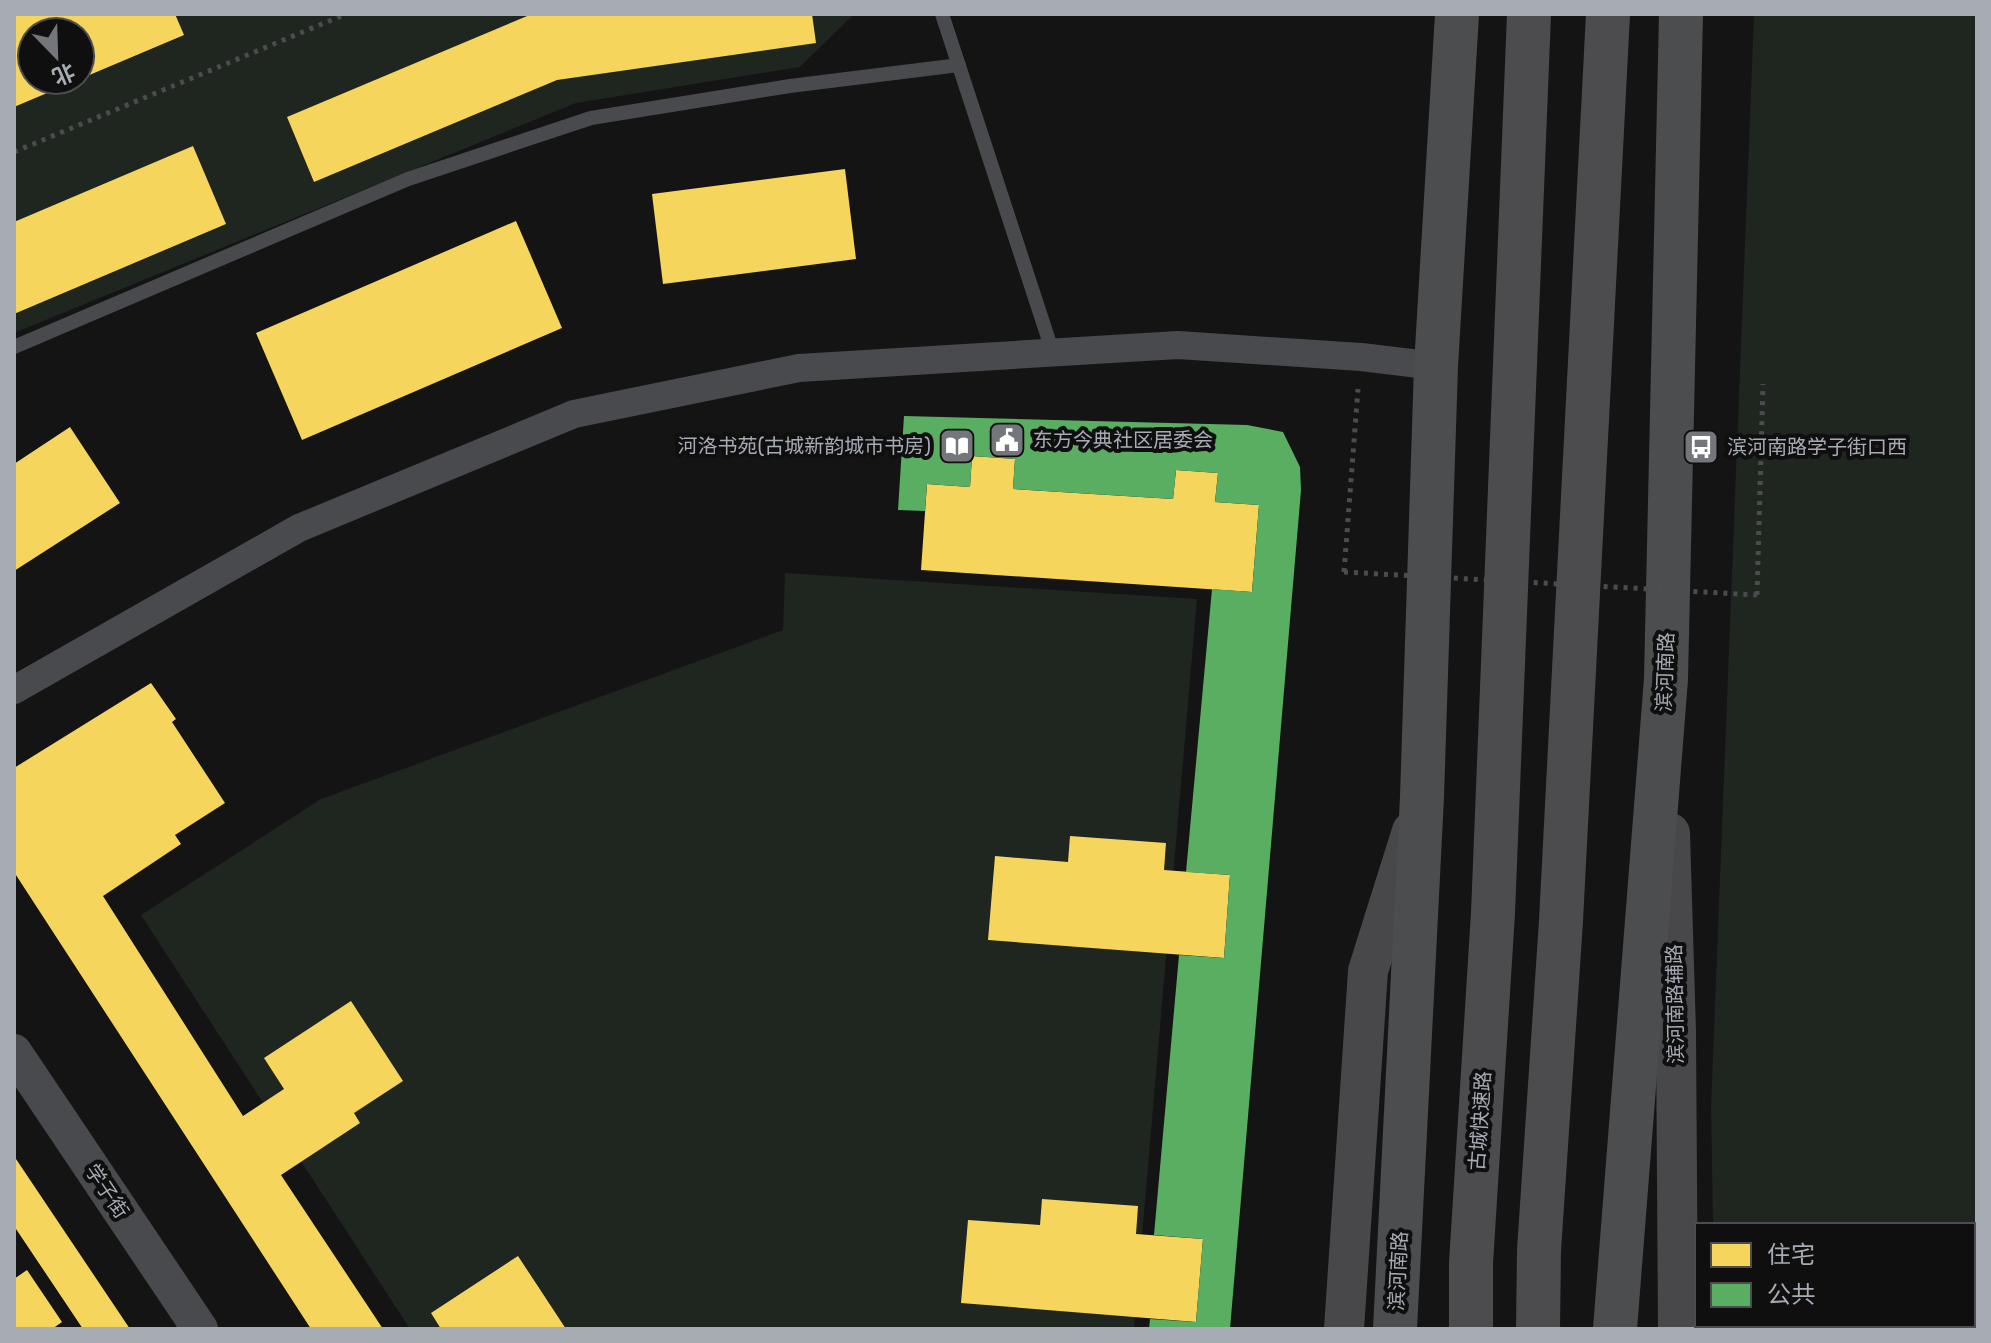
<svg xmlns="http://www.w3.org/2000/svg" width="1991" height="1343" viewBox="0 0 1991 1343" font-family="Rubik,'Noto Sans SC',sans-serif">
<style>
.green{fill:#1f251f;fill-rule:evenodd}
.homes{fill:#f6d55c}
.public{fill:#5aae61}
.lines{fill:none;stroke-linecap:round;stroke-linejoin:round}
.path{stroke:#4b4c4e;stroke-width:5;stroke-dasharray:4 6;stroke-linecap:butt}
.service{stroke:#494a4d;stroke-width:14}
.minor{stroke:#494a4d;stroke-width:28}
.tertiary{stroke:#494a4d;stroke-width:36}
.secondary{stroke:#48484b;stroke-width:40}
.primary{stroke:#4c4d4f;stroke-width:44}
.trunk{stroke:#4c4c4e;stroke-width:44}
.path-bridge{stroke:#4b4c4e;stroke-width:5;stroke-dasharray:4 6;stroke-linecap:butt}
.labels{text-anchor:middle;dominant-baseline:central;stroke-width:8;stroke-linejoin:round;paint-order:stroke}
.poi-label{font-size:20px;fill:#a7abb4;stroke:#0f0f10;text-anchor:start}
.street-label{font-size:20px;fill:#a7abb4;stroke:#0f0f10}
</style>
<rect width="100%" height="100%" fill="#141415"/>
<path class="green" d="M14,14H854L800,67L576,103L14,333ZM32,32H80V80H32Z
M1754,14H1977V1329H1714V1325H1973V1225H1713L1711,1106Z
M785,573L1197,599L1134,1329H410L141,915L321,799L783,630Z"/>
<path class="homes" d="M20,14H175L184,35L80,79V32H32V80H78L14,107V17Z
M532,14H812L816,43L557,80L314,182L287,117Z
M193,146L226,224L14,314V222Z
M845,169L856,259L663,284L652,194Z
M516,221L562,328L302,440L256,333Z
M70,427L120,503L14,571V464Z
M972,456L1015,459L1013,489L1173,499L1176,470L1218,473L1215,502L1259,505L1252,592L921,570L927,484L970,487Z
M151,683L176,719L172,722L225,803L175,835L181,844L103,896L243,1116L284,1089L264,1058L351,1001L403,1081L354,1113L360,1123L281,1175L383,1329H311L14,872V768Z
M1070,836L1166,843L1164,870L1230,875L1224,958L988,940L995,856L1068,862Z
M14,1156L130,1329H83L14,1226Z
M1042,1199L1138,1206L1136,1234L1203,1239L1196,1322L961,1303L968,1220L1040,1225Z
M518,1256L566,1329H441L431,1313Z
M27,1270L62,1322L52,1329H14V1279Z"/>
<path class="public" d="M904,416L1247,425L1283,432L1300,467L1301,490L1230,1329H1149L1150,1319L1196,1322L1203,1239L1154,1235L1179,955L1224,958L1230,875L1186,872L1212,589L1252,592L1259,505L1215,502L1218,473L1176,470L1173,499L1013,489L1015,459L972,456L970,487L927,484L925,511L898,510Z"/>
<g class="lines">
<path class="path" d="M14,152L346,14
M1344,572L1358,389
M1757,595L1763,384"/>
<path class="service" d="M942,14L1053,353
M14,347L408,179L591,118L790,86L959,65"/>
<path class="minor" d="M14,690L299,528L574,414L799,368L1178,345L1361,357L1436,366"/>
<path class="tertiary" d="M14,1052L200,1329"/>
<path class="secondary" d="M1670,833L1676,1032L1678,1329
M1344,1329L1368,971L1412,831"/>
<path class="primary" d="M1395,1329L1422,797L1436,366L1457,14
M1615,1329L1666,679L1681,14"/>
<path class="trunk" d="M1471,1329V1263L1493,913L1529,14
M1538,1329L1539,1250L1561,921L1608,14"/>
<path class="path-bridge" d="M1344,572L1757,595"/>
</g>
<defs>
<symbol id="civic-square" viewBox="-11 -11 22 22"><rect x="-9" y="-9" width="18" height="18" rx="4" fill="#74767c" stroke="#0f0f10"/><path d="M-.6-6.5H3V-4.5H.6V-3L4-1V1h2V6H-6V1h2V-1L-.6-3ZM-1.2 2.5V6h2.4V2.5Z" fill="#fff"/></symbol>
<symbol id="library-square" viewBox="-11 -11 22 22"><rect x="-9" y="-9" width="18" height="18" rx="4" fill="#74767c" stroke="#0f0f10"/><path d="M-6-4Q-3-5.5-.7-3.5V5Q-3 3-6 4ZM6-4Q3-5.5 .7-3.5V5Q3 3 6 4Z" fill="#fff"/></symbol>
<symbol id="bus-square" viewBox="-11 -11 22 22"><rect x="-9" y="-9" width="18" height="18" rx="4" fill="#74767c" stroke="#0f0f10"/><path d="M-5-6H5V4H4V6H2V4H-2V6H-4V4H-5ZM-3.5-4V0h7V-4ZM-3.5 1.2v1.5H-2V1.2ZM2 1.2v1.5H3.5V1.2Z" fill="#fff"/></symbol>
</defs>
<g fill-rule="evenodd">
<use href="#civic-square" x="987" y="420" width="40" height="40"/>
<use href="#library-square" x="937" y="426" width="40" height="40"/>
<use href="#bus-square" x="1681" y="427" width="40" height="40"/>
</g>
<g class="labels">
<g class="poi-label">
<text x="1033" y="440">东方今典社区居委会</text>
<text x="931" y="446" text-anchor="end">河洛书苑(古城新韵城市书房)</text>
<text x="1727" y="447">滨河南路学子街口西</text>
</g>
<g class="street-label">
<text transform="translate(1665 672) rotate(-88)">滨河南路</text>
<text transform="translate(1675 1004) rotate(-91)">滨河南路辅路</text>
<text transform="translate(1480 1121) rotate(-86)">古城快速路</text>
<text transform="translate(107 1191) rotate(56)">学子街</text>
<text transform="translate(1398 1271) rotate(-87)">滨河南路</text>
</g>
</g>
<rect width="1991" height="1343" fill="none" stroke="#a7abb4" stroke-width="32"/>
<rect x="1695" y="1223" width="280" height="104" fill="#0f0f10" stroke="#4c4d52" stroke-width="2"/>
<rect x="1711" y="1243" width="40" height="24" fill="#f6d55c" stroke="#4c4d52" stroke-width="2"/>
<text x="1767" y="1263" font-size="24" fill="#a7abb4">住宅</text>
<rect x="1711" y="1283" width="40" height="24" fill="#5aae61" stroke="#4c4d52" stroke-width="2"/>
<text x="1767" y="1303" font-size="24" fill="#a7abb4">公共</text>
<g transform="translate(56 56) rotate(157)"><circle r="38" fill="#0f0f10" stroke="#4c4d52" stroke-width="2"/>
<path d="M0-6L14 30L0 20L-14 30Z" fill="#74767c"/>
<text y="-12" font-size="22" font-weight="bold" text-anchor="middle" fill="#a7abb4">北</text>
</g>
</svg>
